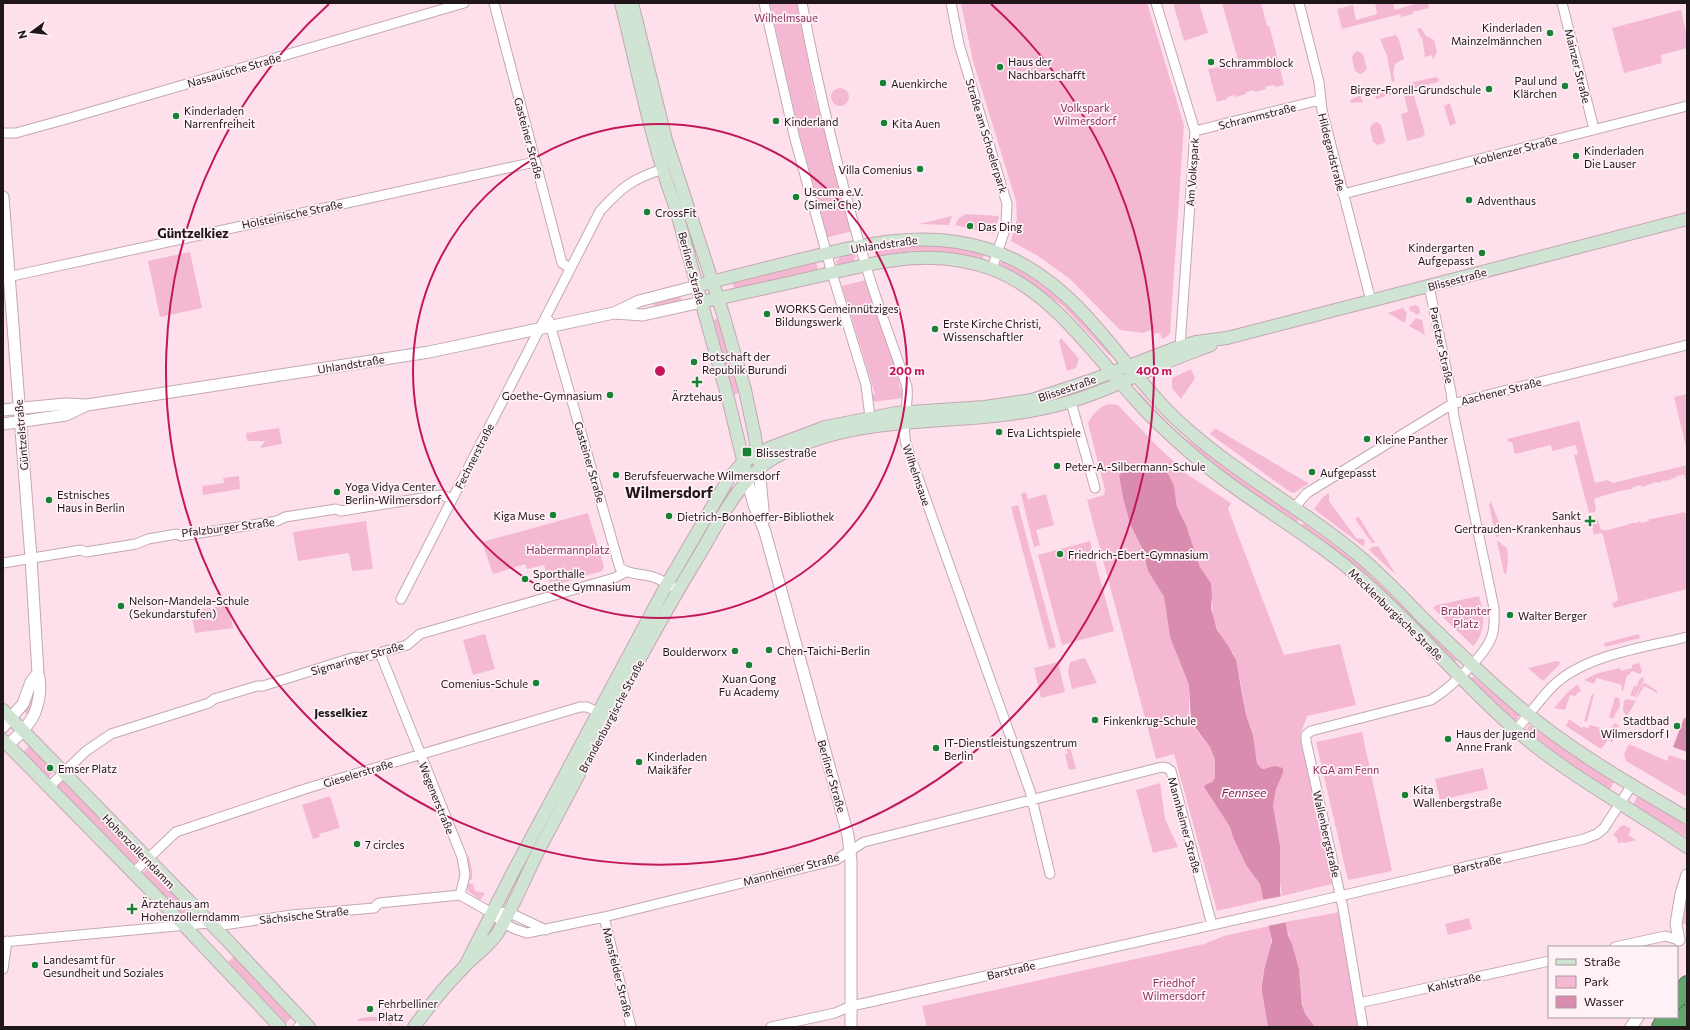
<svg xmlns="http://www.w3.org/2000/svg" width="1690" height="1030" viewBox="0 0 1690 1030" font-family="Commissioner,sans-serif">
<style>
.green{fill:#f5b8d2}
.water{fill:#da8caf}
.pier{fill:#fde0eb}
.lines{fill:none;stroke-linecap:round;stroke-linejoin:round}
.minor-casing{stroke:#c3a8b3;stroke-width:11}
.tertiary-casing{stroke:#c3a8b3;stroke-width:13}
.secondary-casing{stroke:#c3a8b3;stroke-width:14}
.motorway-casing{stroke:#4c7450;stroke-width:18}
.minor{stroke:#fff;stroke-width:9}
.tertiary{stroke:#fff;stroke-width:11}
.secondary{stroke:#d0e4d3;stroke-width:12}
.motorway{stroke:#63a66d;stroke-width:16}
.ring{fill:none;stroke:#c2185b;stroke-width:2}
.poi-dot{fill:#198135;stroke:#fef2f7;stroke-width:1.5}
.labels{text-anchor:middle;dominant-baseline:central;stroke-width:3.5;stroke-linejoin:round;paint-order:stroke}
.park-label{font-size:11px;fill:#8c3160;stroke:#fef2f7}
.poi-label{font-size:11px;fill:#20161a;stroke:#fef2f7;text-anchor:start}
.street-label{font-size:11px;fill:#20161a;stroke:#fef2f7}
.neighbourhood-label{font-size:12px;font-weight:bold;fill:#20161a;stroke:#fef2f7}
.water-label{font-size:12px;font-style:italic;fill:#7e2354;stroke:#fef2f7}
.quarter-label{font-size:13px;font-weight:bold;fill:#20161a;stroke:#fef2f7}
.district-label{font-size:15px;font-weight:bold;fill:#20161a;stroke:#fef2f7}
.centre{fill:#c2185b;stroke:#fef2f7;stroke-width:2}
.ring-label{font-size:12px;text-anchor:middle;font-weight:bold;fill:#c2185b;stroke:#fef2f7;stroke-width:3.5;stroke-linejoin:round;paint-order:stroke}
</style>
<rect width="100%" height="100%" fill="#fde0eb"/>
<path class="green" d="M770,3H797L814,92L835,171L853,231L825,238L827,235L798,129Z
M961,3H1147L1184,125L1170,333L1168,336L1162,339L1160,333L1154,334L1150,330L1143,333L1120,330L1070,279L1038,256L1011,241L1017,219L1016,201L973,61Z
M1173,3H1199L1208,33L1184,41Z
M1222,3H1261L1267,26H1269L1270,28L1284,85L1275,87L1274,85L1265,87L1266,89L1255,92L1254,90L1246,92V94L1236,97L1235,95L1227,97V99L1217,102L1208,69L1226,66V64L1238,60Z
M1375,3H1393L1395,10L1415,4V3H1428L1429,8L1413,12V14L1401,17L1400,14L1342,29L1337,9L1353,5L1356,20L1377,14Z
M1681,10L1687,36V48L1661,55L1662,63L1624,73L1612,28Z
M1421,28L1426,36L1434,40L1437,52L1433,60L1432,55L1425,57L1422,37L1421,38L1417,29Z
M1396,35L1399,40L1404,59L1395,64L1393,74L1395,81L1392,82L1387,56L1380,39Z
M1358,51L1363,54L1367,69L1363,73L1360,74L1355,71L1352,58L1354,53Z
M1436,77L1439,79L1438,82L1411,89V86L1409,83Z
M1396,87L1397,93L1376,99V95L1374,92Z
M831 97a9 9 0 1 1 18 0a9 9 0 1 1-18 0Z
M1413,92L1425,134L1422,137L1407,141L1401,114L1408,112L1404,95Z
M1361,95V99L1363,102L1351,103L1350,100Z
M1450,103L1456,123L1450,126L1444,106Z
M1377,122L1381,125L1385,140L1384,143L1378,145L1373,142L1370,129L1372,124Z
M676,187L698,253L694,254L673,188Z
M966,214L999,216L995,233L993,234L955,225L959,218Z
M952,216L949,225L919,224Z
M921,244L951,246L984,254L982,260C947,250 912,249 876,256L874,250L901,245Z
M190,252L202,308L160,317L148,261Z
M853,254L856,256L853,262L837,265L836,261L841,257Z
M1003,261C1048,279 1080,318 1112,354L1109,355L1063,306L1024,279L1000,266V263Z
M816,262L818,270L735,290L732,283Z
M866,280L897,368L900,388L903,389V398L872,402V395L875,394L842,286Z
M680,295L682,301L654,306L653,302Z
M1416,305L1419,307L1420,313L1416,315L1414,312L1410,311L1409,307Z
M1403,308L1407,313L1405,323L1388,313Z
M1416,318L1422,320L1425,335L1409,326Z
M718,319L740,392L734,395L712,320Z
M1061,338L1079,359L1076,368L1067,371L1059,341Z
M1191,369L1195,378L1181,399L1172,388V378Z
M1140,393L1170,425L1182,436L1299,519L1296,523L1225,474L1176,435L1137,394Z
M1687,394V451L1674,397Z
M1109,404L1118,405L1156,445L1188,475L1231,503L1228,509L1284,655L1340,644L1356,705L1307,716L1300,735L1336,883L1282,896L1280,882V846L1273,805L1276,789L1283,773L1261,768L1257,763L1253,735L1246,715L1241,683L1233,653L1220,636L1213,617L1211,583L1200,567L1186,525L1177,507L1175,493L1161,466C1145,463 1132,465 1119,475L1123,498L1130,524L1142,548L1148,571L1164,597L1170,637L1189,685V717L1193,726L1210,747L1215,760V778L1212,782L1204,787L1230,827L1233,837L1246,865L1260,884L1264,900L1217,911L1174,754L1156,759L1087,500L1104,495L1105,490L1088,423C1093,414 1098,407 1109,404Z
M1579,421L1595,483L1607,480L1613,483L1687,465V483L1684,474L1675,477L1674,479L1673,478L1670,480L1661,481V483L1656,482L1642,487L1641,485L1633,487L1632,489C1626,489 1601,496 1594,499L1596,509L1595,512L1589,513L1574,455L1578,454L1576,445L1552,451L1551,445L1515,454L1512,442H1508L1507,439Z
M279,428L282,444L260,448L265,441H247L246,433Z
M1214,429H1216L1308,483V484L1294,493L1290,492L1210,434Z
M239,476L240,489L203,495L202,486L224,483L223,478Z
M731,484L733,489L709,525L708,524Z
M1026,492L1033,519L1028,499L1046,494L1054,525L1036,530L1040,545L1034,547L1021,494Z
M1329,493V501L1356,538L1363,539L1365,541L1364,547L1314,509L1323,497Z
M1491,502L1501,527L1499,536L1496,537L1489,505Z
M1018,505L1056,647L1049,649L1011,507Z
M1683,511V513H1687V589L1614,608L1612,603L1617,601L1618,598L1603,535L1601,533L1594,535L1590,520L1597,518L1601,530H1608L1633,523H1637L1640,521L1641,523L1649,521V519H1651L1681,513Z
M588,513L604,567L602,571L555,585L553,581L549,582L544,565L527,569L525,564L493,574L482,542Z
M1358,517H1359L1375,543H1372L1355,519Z
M366,521L373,569L352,571L349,553L298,561L293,532Z
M1304,523L1359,564L1457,660L1454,663L1368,576L1301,527Z
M1090,541L1114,631L1062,645L1038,555Z
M1497,541H1499L1502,545L1507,548L1508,561L1506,575L1504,573Z
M1378,546L1395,573V574L1369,550L1372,547Z
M1479,596C1484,615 1487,630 1473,646L1433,608L1437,605Z
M229,605L233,628L195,633L191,611Z
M485,634L495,669L473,675L463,640Z
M1639,634L1640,638L1605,647L1604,643Z
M1085,658L1097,683L1072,689L1068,672L1070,662Z
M1557,661L1560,662L1559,665L1543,681L1528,668Z
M1058,662L1065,692L1041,698L1034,668Z
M1639,663L1642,671L1640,674L1632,671L1629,675H1627L1623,691L1621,690L1622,685L1597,678L1594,684L1584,680L1598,673L1620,668L1621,671L1632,668V665Z
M1473,676L1519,715L1516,721L1471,680Z
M1643,677L1644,681L1642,683L1635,697L1630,695L1634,686H1637L1639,680Z
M35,682L36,689L29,716L24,711Z
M1645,683L1657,691V693L1644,686L1637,698L1636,697L1642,684Z
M1578,684L1581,691L1577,693L1576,696L1570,695L1565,710L1554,708L1568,692Z
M1592,694H1594L1587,722L1584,721Z
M1615,697L1619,698L1620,706L1613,719L1609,717Z
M1626,699L1636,701L1627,716L1623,711L1624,701Z
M1569,719L1582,728L1584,726L1587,729L1590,725L1609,730L1615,723L1619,726L1615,733L1616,735L1612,742L1608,740L1601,749L1566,726Z
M1529,725L1614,782L1609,791L1566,761L1526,731Z
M1362,732L1392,871L1348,880L1316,742Z
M1629,744L1667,761L1669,755L1687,761V797L1626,761L1624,754Z
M29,746L54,771L49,777L23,752Z
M1070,747L1076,769L1069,770L1065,754H1068L1066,748Z
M1483,768L1488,789L1440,800L1435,779Z
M62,779L139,859L134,865L56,785Z
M1160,783L1165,819L1178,847L1153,853L1136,790Z
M330,796L340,828L319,834L320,837L313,839L302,805Z
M1639,796L1687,826L1686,837L1633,805L1637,797Z
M1624,825L1631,829L1628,835L1636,840L1625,843L1624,842L1618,843L1617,838L1613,835L1620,827Z
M469,856L472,871V880L468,879L467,860Z
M148,868L192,914V918L187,920L185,918L142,874Z
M467,883L473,884L475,891L485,893L480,900L468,891Z
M1687,893V923L1686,925L1682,923Z
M1340,912L1359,1027H1315L1303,1009L1299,969L1285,922Z
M1469,918L1472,929L1448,935L1445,924Z
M1269,926C1276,945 1264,961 1262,980C1261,995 1266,1013 1268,1027H927L922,1006L1204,944L1224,936Z
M234,956L292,1017L286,1023L228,962Z
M368,1017H379L393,1021L391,1025L382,1021H358V1019Z"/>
<path class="water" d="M1145,464L1161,466L1165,468L1174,486L1177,507L1186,525L1200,567L1211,583L1212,596L1211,608L1217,630L1229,647L1236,660L1246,715L1253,735L1257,763L1261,768L1264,769L1275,766L1283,768V773L1276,789L1273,805L1280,846V892L1288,935L1292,944L1299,969L1302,1005L1305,1013L1315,1027H1268L1262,992V984L1264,970L1272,941L1260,884L1246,865L1233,837L1230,827L1204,787L1205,785L1212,782L1215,778V760L1210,747L1191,722L1189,685L1170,637L1164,597L1148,571L1142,548L1130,524L1123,498L1119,475L1127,469Z
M1684,718L1687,719V752L1673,747Z"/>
<path class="pier" d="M1283,896L1287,922L1267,926L1262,900Z"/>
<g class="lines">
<defs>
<path id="minor" d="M494,3L562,263L570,268
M764,3L795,139L832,273L866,385L870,417
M802,3C819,92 840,180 866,266C878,307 894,347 907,387C909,407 901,425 906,444L1030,791L1050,874
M951,3L959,44L1007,204L1006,226L992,269
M1156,3L1195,131L1180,347
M1299,3L1319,82L1322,110L1371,301
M1562,3L1594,129
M1195,131L1320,100
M3,133H16L70,118L464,3
M1343,194L1687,106
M3,278L535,162
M549,321L620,568C631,576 644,573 656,578C664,581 671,586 678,590
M1071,402L1095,488
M1294,508L1307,493L1452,404L1687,345
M3,563L81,550L86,552L136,544L148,539L177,534L181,536L277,521L285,517L336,509L341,511L442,495L452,499
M401,599L600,211C622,187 632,179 663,169
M380,653L462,857L465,875L460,895
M1516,730C1528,716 1540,699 1553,686C1584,655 1646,647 1687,637
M49,787L86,751L111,734L209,703L214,699L257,686H263L355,657L361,658L407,645L420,634L614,578L626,572
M133,873L176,832L308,788L580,707H587L598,712
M492,913L508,912L546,930
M604,917L631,1027
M3,942L209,923L223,925L292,915L374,908L379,903L460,895L492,913L503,923L515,929L527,933L604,917L836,860L864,842L1162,767L1167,768L1171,771L1212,925
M1615,947L1665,936L1679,940
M3,969L7,941
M1359,1003L1549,961
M298,1027L304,1022
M771,1027L835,1013L851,1006L870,1002L1297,906L1584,839L1597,834L1604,828L1632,785
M1363,1027L1343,908L1306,741V735L1311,731L1431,700C1449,689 1485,656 1492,636C1495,627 1494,618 1494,608L1454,417L1451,392L1429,286"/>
<path id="tertiary" d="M3,197L31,558L38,673C42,688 39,711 28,724C23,732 15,738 8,745
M614,313L639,301L697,286
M3,410L65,404L87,405L429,352L614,313L643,315L702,302
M3,424L66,415L85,406
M759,469L764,520
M747,479L754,505L765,532L848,835L851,861V1027
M3,727L23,704L31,682L38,673
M1679,940L1676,924L1681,894L1687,875
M1631,1027L1638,1017"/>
<path id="secondary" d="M621,3C638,71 651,141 675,206L729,402L745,468
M632,3L666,140L723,314L745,390L755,437L758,460
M697,286C732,276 767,268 803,259C864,244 925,229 987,249C1080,277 1119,370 1187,429C1240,476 1303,509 1358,555C1381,574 1402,596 1423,618C1453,647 1484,677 1516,704C1568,749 1628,783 1687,818
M702,302C739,294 776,286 814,277C876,263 929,246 992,269C1051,291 1094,354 1134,398C1150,417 1168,433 1186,449C1242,499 1310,533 1366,583C1419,630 1463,685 1517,731C1569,776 1631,808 1687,847
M3,710L227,940L309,1027
M3,740L160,900L280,1027
M466,964L513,872L667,584L729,478L743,462L769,448L825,427L896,413L985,407L1032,400L1092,380L1173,349L1196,342L1227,338L1687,219
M414,1027C429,1006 447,984 465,966C476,954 488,947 497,934C515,905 527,872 543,842C594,747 642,649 698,557C718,524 740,477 774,458C860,410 954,428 1046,408C1087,399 1120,383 1158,366C1175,358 1193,352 1211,345"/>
<path id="motorway" d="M1677,1000L1687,984
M1660,1027L1666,1017
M1678,1027L1687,1013"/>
</defs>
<use href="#minor" class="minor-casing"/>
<use href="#tertiary" class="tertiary-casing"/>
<use href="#secondary" class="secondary-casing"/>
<use href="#motorway" class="motorway-casing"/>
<use href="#minor" class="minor"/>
<use href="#tertiary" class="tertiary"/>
<use href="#secondary" class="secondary"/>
<use href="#motorway" class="motorway"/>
</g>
<g class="ring">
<circle cx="660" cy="371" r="247"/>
<path d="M991 4A494 494 0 1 1 329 4"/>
</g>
<g class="poi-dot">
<circle cx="1550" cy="33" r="4"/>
<circle cx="1211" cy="62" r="4"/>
<circle cx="1000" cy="67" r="4"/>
<circle cx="883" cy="83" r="4"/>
<circle cx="1565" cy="86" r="4"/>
<circle cx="1489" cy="89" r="4"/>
<circle cx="176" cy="116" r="4"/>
<circle cx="776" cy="121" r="4"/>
<circle cx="884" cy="123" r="4"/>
<circle cx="1576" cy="156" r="4"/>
<circle cx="920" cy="169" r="4"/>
<circle cx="796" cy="197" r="4"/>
<circle cx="1469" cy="200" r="4"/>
<circle cx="647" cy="212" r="4"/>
<circle cx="970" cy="226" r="4"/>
<circle cx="1482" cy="253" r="4"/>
<circle cx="767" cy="314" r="4"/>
<circle cx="935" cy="329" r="4"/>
<circle cx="694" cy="362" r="4"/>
<path d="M695 376h4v4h4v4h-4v4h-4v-4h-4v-4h4z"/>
<circle cx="610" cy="395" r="4"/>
<circle cx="999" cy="432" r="4"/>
<circle cx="1367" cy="439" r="4"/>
<rect x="742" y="447" width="10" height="10" rx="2"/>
<circle cx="1057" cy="466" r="4"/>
<circle cx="1312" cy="472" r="4"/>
<circle cx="616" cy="475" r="4"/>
<circle cx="337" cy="492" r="4"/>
<circle cx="49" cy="500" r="4"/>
<circle cx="553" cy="515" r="4"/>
<circle cx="669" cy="516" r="4"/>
<path d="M1588 515h4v4h4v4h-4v4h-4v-4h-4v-4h4z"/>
<circle cx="1060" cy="554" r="4"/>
<circle cx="525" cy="579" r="4"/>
<circle cx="121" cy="606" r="4"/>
<circle cx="1510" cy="615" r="4"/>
<circle cx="769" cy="650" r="4"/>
<circle cx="735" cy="651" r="4"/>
<circle cx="749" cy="665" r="4"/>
<circle cx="536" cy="683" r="4"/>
<circle cx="1095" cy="720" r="4"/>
<circle cx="1677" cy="726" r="4"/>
<circle cx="1448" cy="739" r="4"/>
<circle cx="936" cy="748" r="4"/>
<circle cx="639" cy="762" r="4"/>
<circle cx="50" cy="768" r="4"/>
<circle cx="1405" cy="795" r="4"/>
<circle cx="357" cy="844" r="4"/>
<path d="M130 903h4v4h4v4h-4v4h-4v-4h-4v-4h4z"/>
<circle cx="35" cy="965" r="4"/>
<circle cx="370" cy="1009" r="4"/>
</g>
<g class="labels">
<g class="park-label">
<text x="786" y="17">Wilhelmsaue</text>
<text x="1085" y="107">Volkspark<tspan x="1085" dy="13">Wilmersdorf</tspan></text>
<text x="568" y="549">Habermannplatz</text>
<text x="1466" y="610">Brabanter<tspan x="1466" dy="13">Platz</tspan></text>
<text x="1346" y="769">KGA am Fenn</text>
<text x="1174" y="982">Friedhof<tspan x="1174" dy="13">Wilmersdorf</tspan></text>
</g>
<g class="poi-label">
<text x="1542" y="27" text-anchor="end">Kinderladen<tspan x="1542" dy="13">Mainzelmännchen</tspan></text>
<text x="1008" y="61">Haus der<tspan x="1008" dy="13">Nachbarschafft</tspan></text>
<text x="1219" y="62">Schrammblock</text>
<text x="1557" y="80" text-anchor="end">Paul und<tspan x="1557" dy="13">Klärchen</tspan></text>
<text x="891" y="83">Auenkirche</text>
<text x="1481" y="89" text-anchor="end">Birger-Forell-Grundschule</text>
<text x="184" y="110">Kinderladen<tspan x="184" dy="13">Narrenfreiheit</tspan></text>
<text x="784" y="121">Kinderland</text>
<text x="892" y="123">Kita Auen</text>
<text x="1584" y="150">Kinderladen<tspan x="1584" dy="13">Die Lauser</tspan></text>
<text x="912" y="169" text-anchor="end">Villa Comenius</text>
<text x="804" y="191">Uscuma e.V.<tspan x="804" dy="13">(Simei Che)</tspan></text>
<text x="1477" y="200">Adventhaus</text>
<text x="655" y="212">CrossFit</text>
<text x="978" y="226">Das Ding</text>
<text x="1474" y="247" text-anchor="end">Kindergarten<tspan x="1474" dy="13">Aufgepasst</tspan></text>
<text x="775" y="308">WORKS Gemeinnütziges<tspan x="775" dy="13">Bildungswerk</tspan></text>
<text x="943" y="323">Erste Kirche Christi,<tspan x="943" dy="13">Wissenschaftler</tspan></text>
<text x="702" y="356">Botschaft der<tspan x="702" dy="13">Republik Burundi</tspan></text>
<text x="602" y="395" text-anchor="end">Goethe-Gymnasium</text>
<text x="697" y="396" text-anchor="middle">Ärztehaus</text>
<text x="1007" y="432">Eva Lichtspiele</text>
<text x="1375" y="439">Kleine Panther</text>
<text x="756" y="452">Blissestraße</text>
<text x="1065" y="466">Peter-A.-Silbermann-Schule</text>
<text x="1320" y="472">Aufgepasst</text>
<text x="624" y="475">Berufsfeuerwache Wilmersdorf</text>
<text x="345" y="486">Yoga Vidya Center<tspan x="345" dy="13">Berlin-Wilmersdorf</tspan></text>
<text x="57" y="494">Estnisches<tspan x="57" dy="13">Haus in Berlin</tspan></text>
<text x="545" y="515" text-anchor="end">Kiga Muse</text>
<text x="1581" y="515" text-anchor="end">Sankt<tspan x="1581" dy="13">Gertrauden-Krankenhaus</tspan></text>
<text x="677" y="516">Dietrich-Bonhoeffer-Bibliothek</text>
<text x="1068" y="554">Friedrich-Ebert-Gymnasium</text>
<text x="533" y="573">Sporthalle<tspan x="533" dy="13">Goethe Gymnasium</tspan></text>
<text x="129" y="600">Nelson-Mandela-Schule<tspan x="129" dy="13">(Sekundarstufen)</tspan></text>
<text x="1518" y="615">Walter Berger</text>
<text x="777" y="650">Chen-Taichi-Berlin</text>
<text x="727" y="651" text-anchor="end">Boulderworx</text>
<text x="749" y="678" text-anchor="middle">Xuan Gong<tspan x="749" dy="13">Fu Academy</tspan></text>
<text x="528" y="683" text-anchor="end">Comenius-Schule</text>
<text x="1103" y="720">Finkenkrug-Schule</text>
<text x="1669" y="720" text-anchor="end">Stadtbad<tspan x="1669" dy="13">Wilmersdorf I</tspan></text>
<text x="1456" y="733">Haus der Jugend<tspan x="1456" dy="13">Anne Frank</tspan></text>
<text x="944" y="742">IT-Dienstleistungszentrum<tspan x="944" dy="13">Berlin</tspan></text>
<text x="647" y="756">Kinderladen<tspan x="647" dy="13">Maikäfer</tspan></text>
<text x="58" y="768">Emser Platz</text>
<text x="1413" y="789">Kita<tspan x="1413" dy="13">Wallenbergstraße</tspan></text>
<text x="365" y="844">7 circles</text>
<text x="141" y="903">Ärztehaus am<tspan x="141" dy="13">Hohenzollerndamm</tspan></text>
<text x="43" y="959">Landesamt für<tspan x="43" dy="13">Gesundheit und Soziales</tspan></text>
<text x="378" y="1003">Fehrbelliner<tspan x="378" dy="13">Platz</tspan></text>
</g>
<g class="street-label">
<text transform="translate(1578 66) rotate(76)">Mainzer Straße</text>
<text transform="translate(234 70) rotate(-16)">Nassauische Straße</text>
<text transform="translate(1257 116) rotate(-14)">Schrammstraße</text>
<text transform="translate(987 136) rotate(73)">Straße am Schoelerpark</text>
<text transform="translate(529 138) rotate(75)">Gasteiner Straße</text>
<text transform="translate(1515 150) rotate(-15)">Koblenzer Straße</text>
<text transform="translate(1332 152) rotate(76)">Hildegardstraße</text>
<text transform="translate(1192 172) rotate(-86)">Am Volkspark</text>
<text transform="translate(292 214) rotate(-12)">Holsteinische Straße</text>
<text transform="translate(884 244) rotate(-8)">Uhlandstraße</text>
<text transform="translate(692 268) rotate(75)">Berliner Straße</text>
<text transform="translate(1457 279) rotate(-15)">Blissestraße</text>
<text transform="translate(1442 345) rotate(78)">Paretzer Straße</text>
<text transform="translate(351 364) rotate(-9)">Uhlandstraße</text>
<text transform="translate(1067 388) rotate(-19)">Blissestraße</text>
<text transform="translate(1501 391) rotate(-14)">Aachener Straße</text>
<text transform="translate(21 435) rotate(-95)">Güntzelstraße</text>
<text transform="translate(474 456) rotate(-63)">Fechnerstraße</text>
<text transform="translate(590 462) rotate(74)">Gasteiner Straße</text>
<text transform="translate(917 475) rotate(71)">Wilhelmsaue</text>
<text transform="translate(228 527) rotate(-7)">Pfalzburger Straße</text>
<text transform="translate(1396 614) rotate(44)">Mecklenburgische Straße</text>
<text transform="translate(357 658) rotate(-16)">Sigmaringer Straße</text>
<text transform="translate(611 716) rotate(-62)">Brandenburgische Straße</text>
<text transform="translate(358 773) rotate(-17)">Gieselerstraße</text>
<text transform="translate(832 776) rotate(74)">Berliner Straße</text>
<text transform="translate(437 798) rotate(68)">Wegenerstraße</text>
<text transform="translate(1185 825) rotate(75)">Mannheimer Straße</text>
<text transform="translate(1327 834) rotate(77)">Wallenbergstraße</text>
<text transform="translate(139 851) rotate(46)">Hohenzollerndamm</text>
<text transform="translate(1477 864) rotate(-13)">Barstraße</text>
<text transform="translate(791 869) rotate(-15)">Mannheimer Straße</text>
<text transform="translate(304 915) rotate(-6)">Sächsische Straße</text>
<text transform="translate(1011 970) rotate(-13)">Barstraße</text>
<text transform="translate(618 972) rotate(76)">Mansfelder Straße</text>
<text transform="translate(1454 982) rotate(-13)">Kahlstraße</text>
</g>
<g class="neighbourhood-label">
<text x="341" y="712">Jesselkiez</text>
</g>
<g class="water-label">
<text x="1244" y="792">Fennsee</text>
</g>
<g class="quarter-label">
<text x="193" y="233">Güntzelkiez</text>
</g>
<g class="district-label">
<text x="669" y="492">Wilmersdorf</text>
</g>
</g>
<circle cx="660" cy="371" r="6" class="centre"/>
<g class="ring-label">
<text x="907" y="375">200 m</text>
<text x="1154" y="375">400 m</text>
</g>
<rect width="1690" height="1030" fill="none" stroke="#20161a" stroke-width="8"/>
<rect x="1548" y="946" width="130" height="72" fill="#fef2f7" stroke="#a59a9f"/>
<rect x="1556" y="959" width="20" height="6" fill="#d0e4d3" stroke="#a59a9f"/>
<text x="1584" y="966" font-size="12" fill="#20161a">Straße</text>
<rect x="1556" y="976" width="20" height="12" fill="#f5b8d2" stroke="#a59a9f"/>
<text x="1584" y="986" font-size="12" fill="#20161a">Park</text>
<rect x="1556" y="996" width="20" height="12" fill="#da8caf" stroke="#a59a9f"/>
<text x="1584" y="1006" font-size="12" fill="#20161a">Wasser</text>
<g transform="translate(32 32) rotate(255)" stroke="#fef2f7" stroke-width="3" paint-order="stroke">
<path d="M0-3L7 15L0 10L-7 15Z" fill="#20161a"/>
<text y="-6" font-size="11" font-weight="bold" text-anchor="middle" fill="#20161a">N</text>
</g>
</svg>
